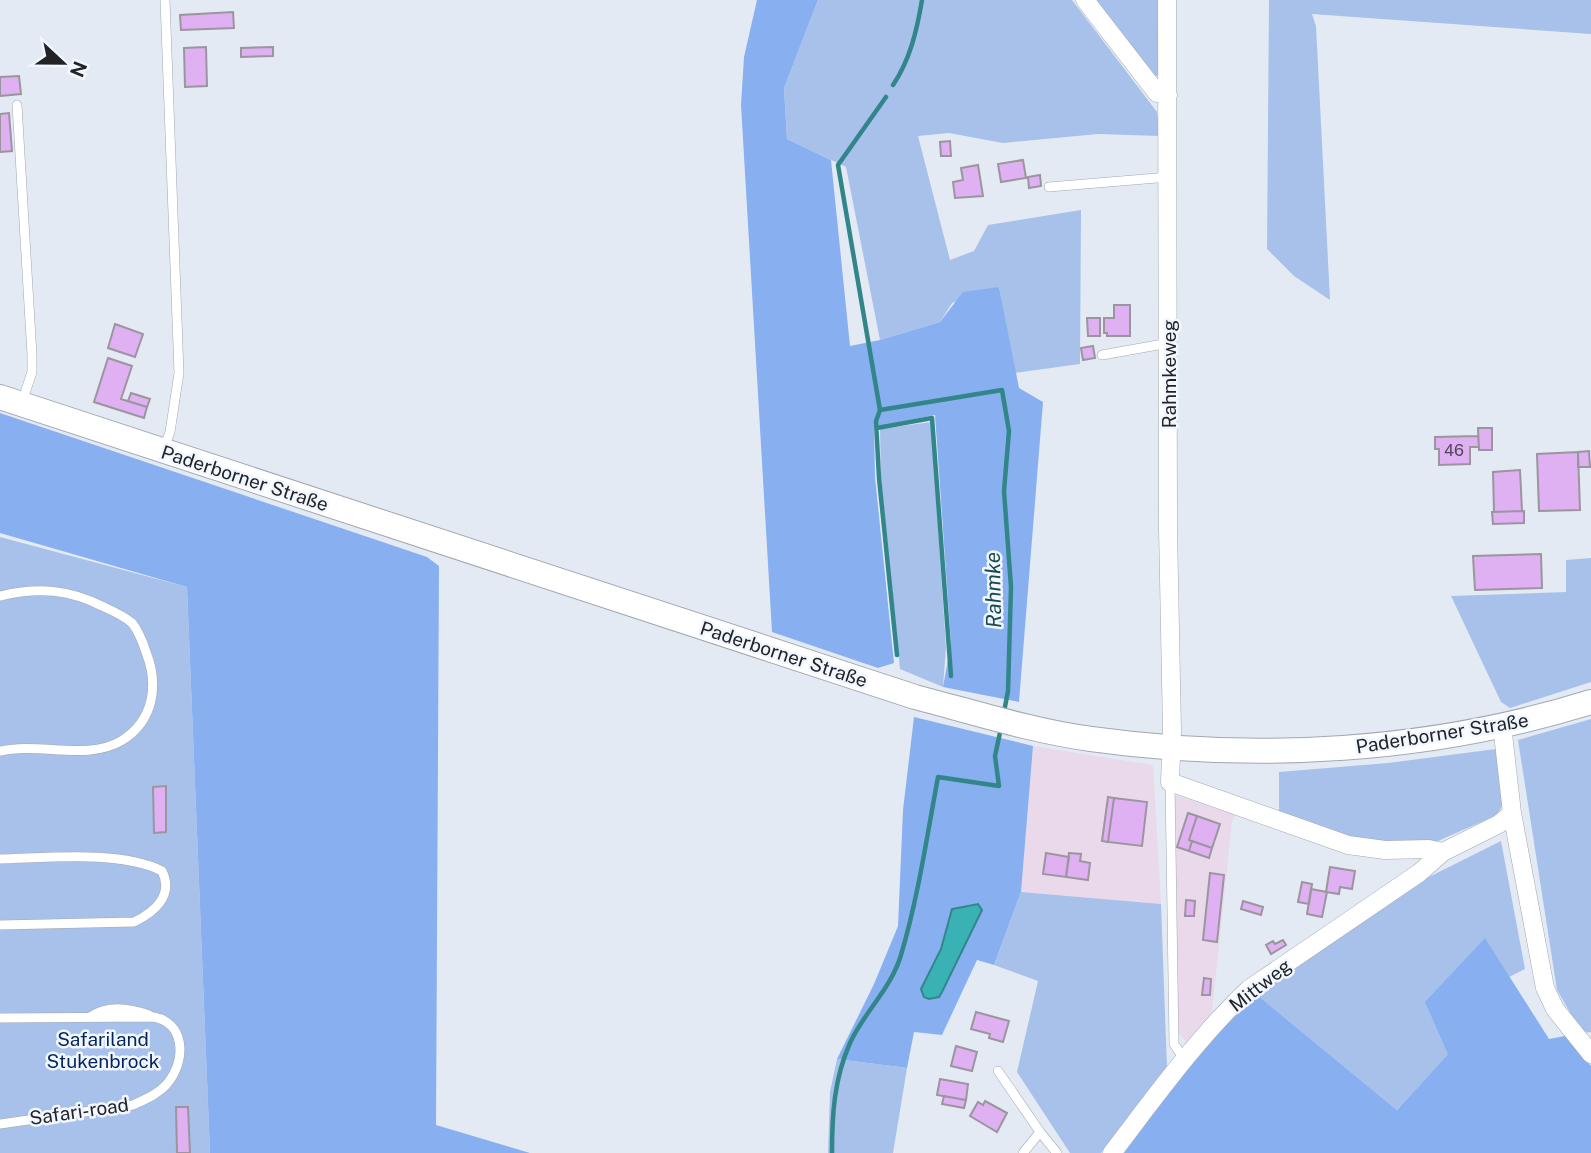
<svg xmlns="http://www.w3.org/2000/svg" width="1591" height="1153" viewBox="0 0 1591 1153" font-family="'Public Sans',sans-serif">
<style>
.commercial{fill:#e9d9eb}
.green{fill:#a7c1eb}
.forest{fill:#88b0f0}
.water{fill:#3ab1b5;stroke:#32868a;stroke-width:2}
.lines{fill:none;stroke-linecap:round;stroke-linejoin:round}
.stream{stroke:#32868a;stroke-width:4.5}
.building{fill:#dfb1f3;stroke:#9b959e;stroke-width:2}
.service-casing{stroke:#a2a8b1;stroke-width:10}
.minor-casing{stroke:#a2a8b1;stroke-width:19}
.secondary-casing{stroke:#a2a8b1;stroke-width:26}
.service{stroke:#fff;stroke-width:9}
.minor{stroke:#fff;stroke-width:18}
.secondary{stroke:#fff;stroke-width:24}
.labels{text-anchor:middle;dominant-baseline:central;stroke-width:5;stroke-linejoin:round;paint-order:stroke}
.number-label{font-size:16px;fill:#50465a}
.street-label{font-size:19px;fill:#212327;stroke:#f2f7ff}
.park-label{font-size:19px;fill:#03255d;stroke:#f2f7ff}
.water-label{font-size:21px;font-style:italic;fill:#174a4c;stroke:#f2f7ff}
</style>
<rect width="100%" height="100%" fill="#e3eaf3"/>
<path class="commercial" d="M1033,746L1153,765L1161,904L1021,892Z
M1175,795L1236,815L1232,821L1212,1012L1188,1044L1178,1032L1173,855Z"/>
<path class="green" d="M818,0H1072L1157,112L1160,136L1098,134L1003,143L949,133L918,136L950,260L974,251L988,225L1081,210L1080,364L1015,373L999,287L952,303L940,322L880,340L846,167L787,139L784,88Z
M1094,0H1159L1160,75L1150,77Z
M1269,0H1591V34L1312,14L1316,26L1330,300L1294,276L1267,249Z
M931,422L946,647L943,687L900,669L881,478L880,429Z
M0,537L187,587L210,1153H0Z
M1591,558V682L1510,708L1501,702L1451,596L1566,592V560Z
M1591,719V1032L1582,1033L1557,990L1518,740Z
M1496,749L1503,804L1497,815L1438,841L1378,843L1352,841L1279,814V772L1388,763Z
M1501,841L1525,969L1509,977L1485,939L1448,1054L1397,1110L1256,994L1429,877Z
M1021,892L1161,904L1167,1068L1101,1153H1070L1017,1072L1038,981L994,965Z
M837,1059L907,1068L893,1153H828L830,1092Z"/>
<path class="forest" d="M757,0H818L784,88L787,139L831,160L850,346L880,340L940,322L963,292L999,287L1019,388L1043,402L1019,702L943,687L951,643L935,415L874,427L875,477L894,663L878,668L772,632L741,105L744,57Z
M0,413L427,557L439,566L436,1125L530,1153H210L187,587L0,533Z
M914,717L1033,746L1021,892L994,965L977,960L942,1035L914,1032L907,1068L837,1059L874,984L898,926L903,810Z
M1485,938L1549,1039L1565,1036L1591,1066V1153H1124L1195,1057L1256,994L1397,1110L1448,1054L1425,1002Z"/>
<path class="water" d="M978,904L982,910L942,992L939,997L929,999L924,997L921,989L941,949L952,909Z"/>
<g class="lines">
<path class="stream" d="M893,85C910,60 917,30 922,0
M886,97L838,165L880,410L1002,390L1009,431L1004,491L1011,587L1008,691L1004,712
M880,410L876,421L879,478L897,655
M877,428L932,418L951,676
M832,1153C832,1115 834,1079 850,1043C864,1012 891,989 901,955C918,898 927,836 938,777L999,786L995,756L1001,728"/>
</g>
<path class="building" d="M233,12L234,28L181,30L180,15Z
M206,47L207,86L185,87L184,48Z
M273,47V56L241,57V48Z
M19,76L21,94L0,96V77Z
M9,113L12,151L0,152V114Z
M950,141L951,156H941L940,142Z
M1023,160L1026,178L1001,182L998,164Z
M978,165L983,196L955,198L953,182L963,180L961,168Z
M1040,175L1041,186L1029,188L1028,177Z
M1114,305H1130V336H1107V333H1104V318H1114Z
M1087,318H1100V336H1088Z
M115,324L143,334L135,357L108,348Z
M1093,346L1095,358L1083,360L1081,348Z
M108,358L132,366L121,399L147,407L144,418L94,402Z
M131,393L150,399L147,407L128,401Z
M1478,428H1492V450H1479Z
M1478,436L1479,447H1470V464L1439,465V449H1435V437Z
M1589,451L1590,467H1578V452Z
M1578,452L1580,510L1539,511L1537,454Z
M1520,470L1522,511L1494,512L1493,472Z
M1524,511V523L1493,524L1492,512Z
M1541,554L1542,588L1475,590L1473,556Z
M166,786V832L154,833L153,787Z
M1108,797L1114,798L1108,842L1102,841Z
M1114,798L1147,802L1142,846L1108,842Z
M1188,813L1197,816L1189,840L1192,841L1189,851L1177,847Z
M1197,816L1220,824L1212,848L1189,840Z
M1192,841L1212,848L1209,858L1189,851Z
M1046,853L1069,857L1066,877L1043,874Z
M1069,853L1081,854L1080,861L1090,863L1088,880L1066,877Z
M1330,867L1355,871L1352,889L1340,887L1339,894L1326,892Z
M1210,873L1224,875L1217,942L1203,940Z
M1302,882L1312,884L1309,904L1298,902Z
M1311,889L1327,892L1322,917L1307,914Z
M1186,900L1195,901L1194,916H1185Z
M1243,901L1263,907L1261,915L1241,909Z
M1283,940L1286,945L1271,954L1266,945L1273,941L1275,944Z
M1204,978L1211,979L1210,995H1202Z
M976,1012L1009,1021L1003,1042L989,1038L990,1034L971,1029Z
M956,1046L977,1052L972,1071L951,1066Z
M940,1079L968,1084L966,1100L937,1095Z
M944,1096L966,1100L964,1108L942,1104Z
M985,1101L1007,1113L997,1132L970,1116L978,1102L983,1105Z
M176,1107H188L190,1153H177Z"/>
<g class="lines">
<defs>
<path id="service" d="M17,105L32,355V372L22,402
M1049,187L1169,177
M1102,355L1169,343
M164,448L170,432L179,373L165,0
M0,596C38,587 69,589 104,607C113,611 124,616 132,623C138,630 143,643 146,652C159,685 154,721 121,741C87,761 39,742 0,751
M1170,782L1174,1044L1184,1059
M0,859C46,858 121,850 162,871C174,895 155,912 134,922L0,925
M90,1017C107,1005 130,1008 149,1015
M0,1018L154,1017C184,1023 186,1057 170,1080C161,1093 146,1099 133,1105L0,1124
M998,1071L1040,1132L1057,1153
M1023,1153L1040,1132"/>
<path id="minor" d="M1085,0L1157,93L1168,95
M1167,0L1168,528L1172,731L1170,782L1348,845L1385,850L1429,849L1443,852
M1502,725L1512,813L1545,988L1555,1009L1591,1054
M1112,1153C1155,1097 1197,1038 1249,989L1419,873L1443,852L1499,824L1512,813"/>
<path id="secondary" d="M0,397L915,697C973,712 1032,731 1091,739C1257,762 1431,752 1591,702"/>
</defs>
<use href="#service" class="service-casing"/>
<use href="#minor" class="minor-casing"/>
<use href="#secondary" class="secondary-casing"/>
<use href="#service" class="service"/>
<use href="#minor" class="minor"/>
<use href="#secondary" class="secondary"/>
</g>
<g class="labels">
<g class="number-label">
<text x="1454" y="450">46</text>
</g>
<g class="street-label">
<text transform="translate(1169 374) rotate(-90)">Rahmkeweg</text>
<text transform="translate(245 478) rotate(18)">Paderborner Straße</text>
<text transform="translate(784 654) rotate(18)">Paderborner Straße</text>
<text transform="translate(1442 733) rotate(-9)">Paderborner Straße</text>
<text transform="translate(1260 985) rotate(-38)">Mittweg</text>
<text transform="translate(79 1111) rotate(-8)">Safari-road</text>
</g>
<g class="park-label">
<text x="103" y="1039">Safariland<tspan x="103" dy="22">Stukenbrock</tspan></text>
</g>
<g class="water-label">
<text transform="translate(993 590) rotate(-91)">Rahmke</text>
</g>
</g>
<g transform="translate(63 63) rotate(112)" stroke="#f2f7ff" stroke-width="5" paint-order="stroke">
<path d="M0-5L12 26L0 18L-12 26Z" fill="#212327"/>
<text y="-10" font-size="19" font-weight="bold" text-anchor="middle" fill="#212327">N</text>
</g>
</svg>
